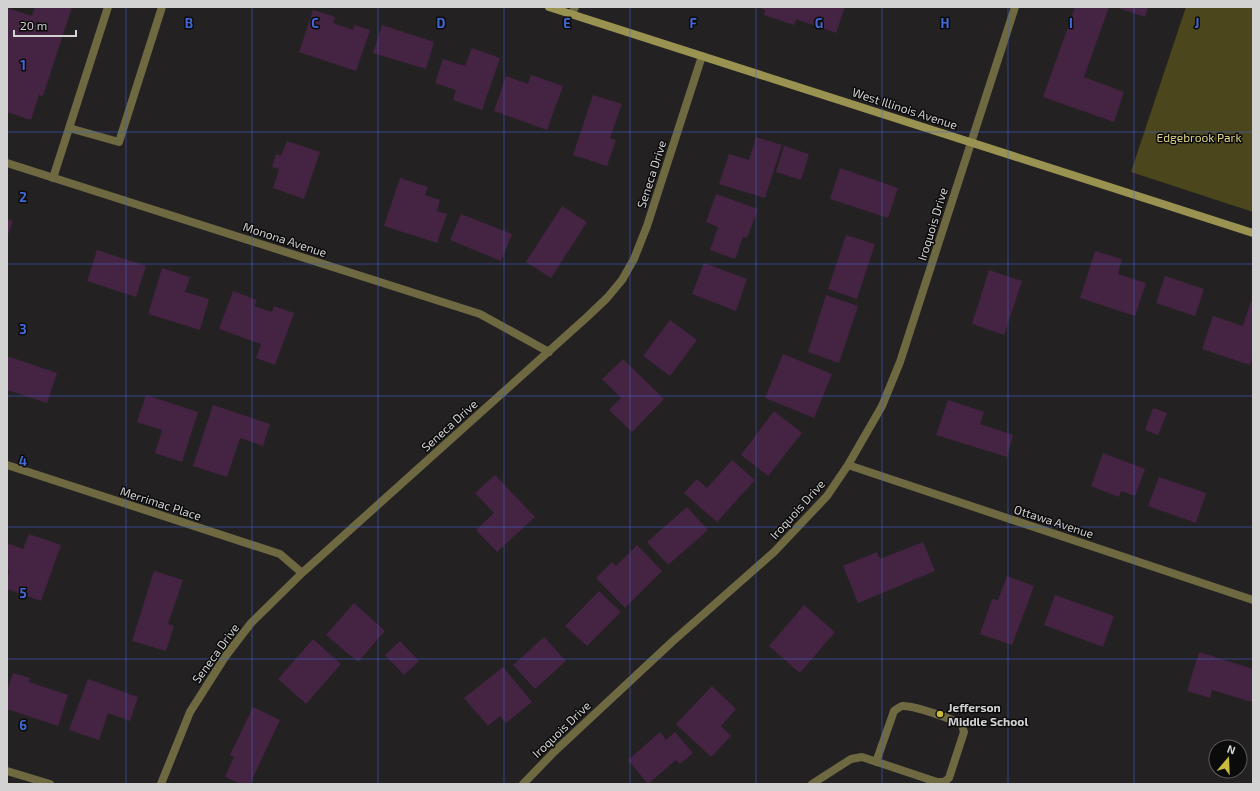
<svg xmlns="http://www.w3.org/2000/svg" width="1260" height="791" viewBox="0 0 1260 791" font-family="'Exo 2',sans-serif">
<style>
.green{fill:#4b461c}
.building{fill:#452342}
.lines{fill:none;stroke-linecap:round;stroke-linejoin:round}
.lane{stroke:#6e6941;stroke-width:8}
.street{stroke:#6e6941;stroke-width:8}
.secondary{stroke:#999250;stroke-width:8}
.grid{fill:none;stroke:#4168d7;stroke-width:1;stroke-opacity:0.55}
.poi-dot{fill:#c9bb3b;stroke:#0c0b0c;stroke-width:1.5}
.labels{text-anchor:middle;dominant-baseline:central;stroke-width:3;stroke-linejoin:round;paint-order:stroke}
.street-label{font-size:12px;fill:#d3d2d3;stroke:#0c0b0c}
.park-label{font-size:12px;fill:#dcd486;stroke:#0c0b0c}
.poi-label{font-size:12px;font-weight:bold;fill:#d3d2d3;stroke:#0c0b0c;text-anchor:start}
.grid-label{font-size:13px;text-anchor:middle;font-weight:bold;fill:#4168d7;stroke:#0c0b0c;stroke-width:3;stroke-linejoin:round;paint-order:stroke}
</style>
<rect width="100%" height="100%" fill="#242123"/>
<path class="green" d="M1186,7H1253V212L1131,172Z"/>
<path class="building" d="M35,7H72L43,96L39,95L31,120L7,112V8L32,16Z
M756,7H845L836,33L796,19L794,25L764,15L765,10Z
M1075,7H1109L1084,77L1124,92L1114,122L1043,97Z
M1115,7H1148L1145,17Z
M313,10L335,17L333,23L353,30L354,25L370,30L356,71L299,52Z
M382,25L434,42L426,69L373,53Z
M472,48L500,58L482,110L453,100L456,90L435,83L443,59L465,66Z
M531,75L563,86L547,130L494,111L506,76L528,84Z
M593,95L622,104L610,138L616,140L607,166L573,155Z
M756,137L782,145L765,198L719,184L729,154L749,160Z
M287,141L320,152L304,199L273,188L279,169L272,167L276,154L281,156Z
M784,146L809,154L801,180L776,172Z
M840,168L898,188L888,218L830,199Z
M400,178L428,187L425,195L440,200L437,211L447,214L437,243L384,226Z
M716,194L758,209L747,238L743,237L735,259L710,250L718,227L706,222Z
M562,206L587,222L551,278L526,262Z
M461,214L512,234L501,261L450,240Z
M7,219L13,221L7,238Z
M846,235L875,244L857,299L828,289Z
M97,250L146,266L136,297L87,281Z
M1095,251L1122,259L1118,274L1146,283L1135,316L1080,298Z
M704,263L747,279L736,311L692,294Z
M162,268L190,277L185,292L209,299L200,330L148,314Z
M989,270L1022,281L1004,335L972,324Z
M1165,276L1204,289L1195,316L1156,303Z
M233,291L257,300L254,306L272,312L274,306L294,313L275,365L256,358L261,344L219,329Z
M826,295L858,306L839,363L808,352Z
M1251,301L1253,302V355L1250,365L1202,349L1213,316L1243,326Z
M670,320L697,340L670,376L643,356Z
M783,354L832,374L814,418L765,398Z
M7,356L57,373L47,403L7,390Z
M623,359L664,399L632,432L609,410L621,398L602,379Z
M146,395L198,412L182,462L155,453L162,430L137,422Z
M948,400L984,412L980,424L1013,435L1007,457L936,435Z
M213,405L270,424L263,446L240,438L227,477L193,466Z
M1153,408L1167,413L1158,435L1145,430Z
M774,411L802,433L768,476L741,455Z
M1103,453L1145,469L1135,496L1121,491L1119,497L1091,486Z
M732,460L755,480L717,522L684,493L697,479L707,488Z
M495,475L535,517L497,552L476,530L494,513L475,493Z
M1159,477L1206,493L1196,523L1148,506Z
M687,507L708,530L668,565L647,542Z
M29,534L61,545L41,601L7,589L9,570H7V543L23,549Z
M923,542L935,571L858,603L843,566L877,552L880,559Z
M637,545L662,571L625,608L596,578L612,562L616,566Z
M154,571L183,580L168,624L174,626L166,651L132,641Z
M1007,576L1034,586L1012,645L980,634L992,599L998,600Z
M599,591L621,612L587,646L565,626Z
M1055,595L1114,616L1103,647L1044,625Z
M354,603L385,631L358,662L326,635Z
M804,605L835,632L800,673L769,646Z
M544,637L566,661L535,689L513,665Z
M313,639L341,664L306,704L278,679Z
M400,641L419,661L404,675L385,655Z
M1199,652L1253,669L1252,702L1212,690L1210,698L1187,691Z
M503,667L532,702L506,723L500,716L488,726L464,698Z
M13,673L30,678L29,682L68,695L58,726L7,709V691Z
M88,679L138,697L130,721L108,713L99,740L69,730Z
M712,686L736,709L721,726L731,736L711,757L676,724Z
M253,707L280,720L250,784H241L225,777L234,757L230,755Z
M660,732L666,740L675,732L693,753L680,764L676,760L648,784L628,760Z"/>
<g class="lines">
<path class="lane" d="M572,14L575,7
M69,128L119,142L162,7
M53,178L108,7
M812,784L851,759L862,757L937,782H944L949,778L964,732L962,725C953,719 913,705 902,706C899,707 897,709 894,711L876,762"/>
<path class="street" d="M7,163L480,314L549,352
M7,465L280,554L302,573
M848,465L1253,600
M7,771L50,784
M161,784L190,712L225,657L251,623L302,573L587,317L607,298L622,280L634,259L647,226L702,56
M523,784L555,751L673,641L774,552L827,496L848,465L882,406L900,362L1015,7"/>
<path class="secondary" d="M549,7L1253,233"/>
</g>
<path class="grid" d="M126,7V784M252,7V784M378,7V784M504,7V784M630,7V784M756,7V784M882,7V784M1008,7V784M1134,7V784M7,132H1253M7,264H1253M7,396H1253M7,527H1253M7,659H1253"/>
<circle class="poi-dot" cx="940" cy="714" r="4"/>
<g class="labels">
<g class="street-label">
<text transform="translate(905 108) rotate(18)">West Illinois Avenue</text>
<text transform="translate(651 174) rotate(-72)">Seneca Drive</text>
<text transform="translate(932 224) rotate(-73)">Iroquois Drive</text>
<text transform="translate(285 239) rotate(18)">Monona Avenue</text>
<text transform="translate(449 425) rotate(-42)">Seneca Drive</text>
<text transform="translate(161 503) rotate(18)">Merrimac Place</text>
<text transform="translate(797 509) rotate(-48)">Iroquois Drive</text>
<text transform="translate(1054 521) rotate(18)">Ottawa Avenue</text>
<text transform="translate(215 653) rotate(-54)">Seneca Drive</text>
<text transform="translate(561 729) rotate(-44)">Iroquois Drive</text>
</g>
<g class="park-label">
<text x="1199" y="137">Edgebrook Park</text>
</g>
<g class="poi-label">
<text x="948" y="707">Jefferson<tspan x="948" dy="14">Middle School</tspan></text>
</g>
</g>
<g class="grid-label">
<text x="189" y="28">B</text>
<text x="315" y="28">C</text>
<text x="441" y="28">D</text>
<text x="567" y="28">E</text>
<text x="693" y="28">F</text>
<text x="819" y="28">G</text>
<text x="945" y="28">H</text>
<text x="1071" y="28">I</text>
<text x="1197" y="28">J</text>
<text x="23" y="70">1</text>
<text x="23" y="202">2</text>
<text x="23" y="334">3</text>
<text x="23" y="466">4</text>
<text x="23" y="598">5</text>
<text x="23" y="730">6</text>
</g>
<rect width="1260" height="791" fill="none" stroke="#d3d2d3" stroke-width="16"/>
<g transform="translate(1228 759) rotate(19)"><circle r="19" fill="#0c0b0c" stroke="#5c5b5c"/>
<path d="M0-3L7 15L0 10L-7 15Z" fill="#c9bb3b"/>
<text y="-6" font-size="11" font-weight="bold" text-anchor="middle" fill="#d3d2d3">N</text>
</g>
<path d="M14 30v6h62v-6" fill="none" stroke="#d3d2d3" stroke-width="2"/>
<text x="20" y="30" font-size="12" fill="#d3d2d3" stroke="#0c0b0c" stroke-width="3" paint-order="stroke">20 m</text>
</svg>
